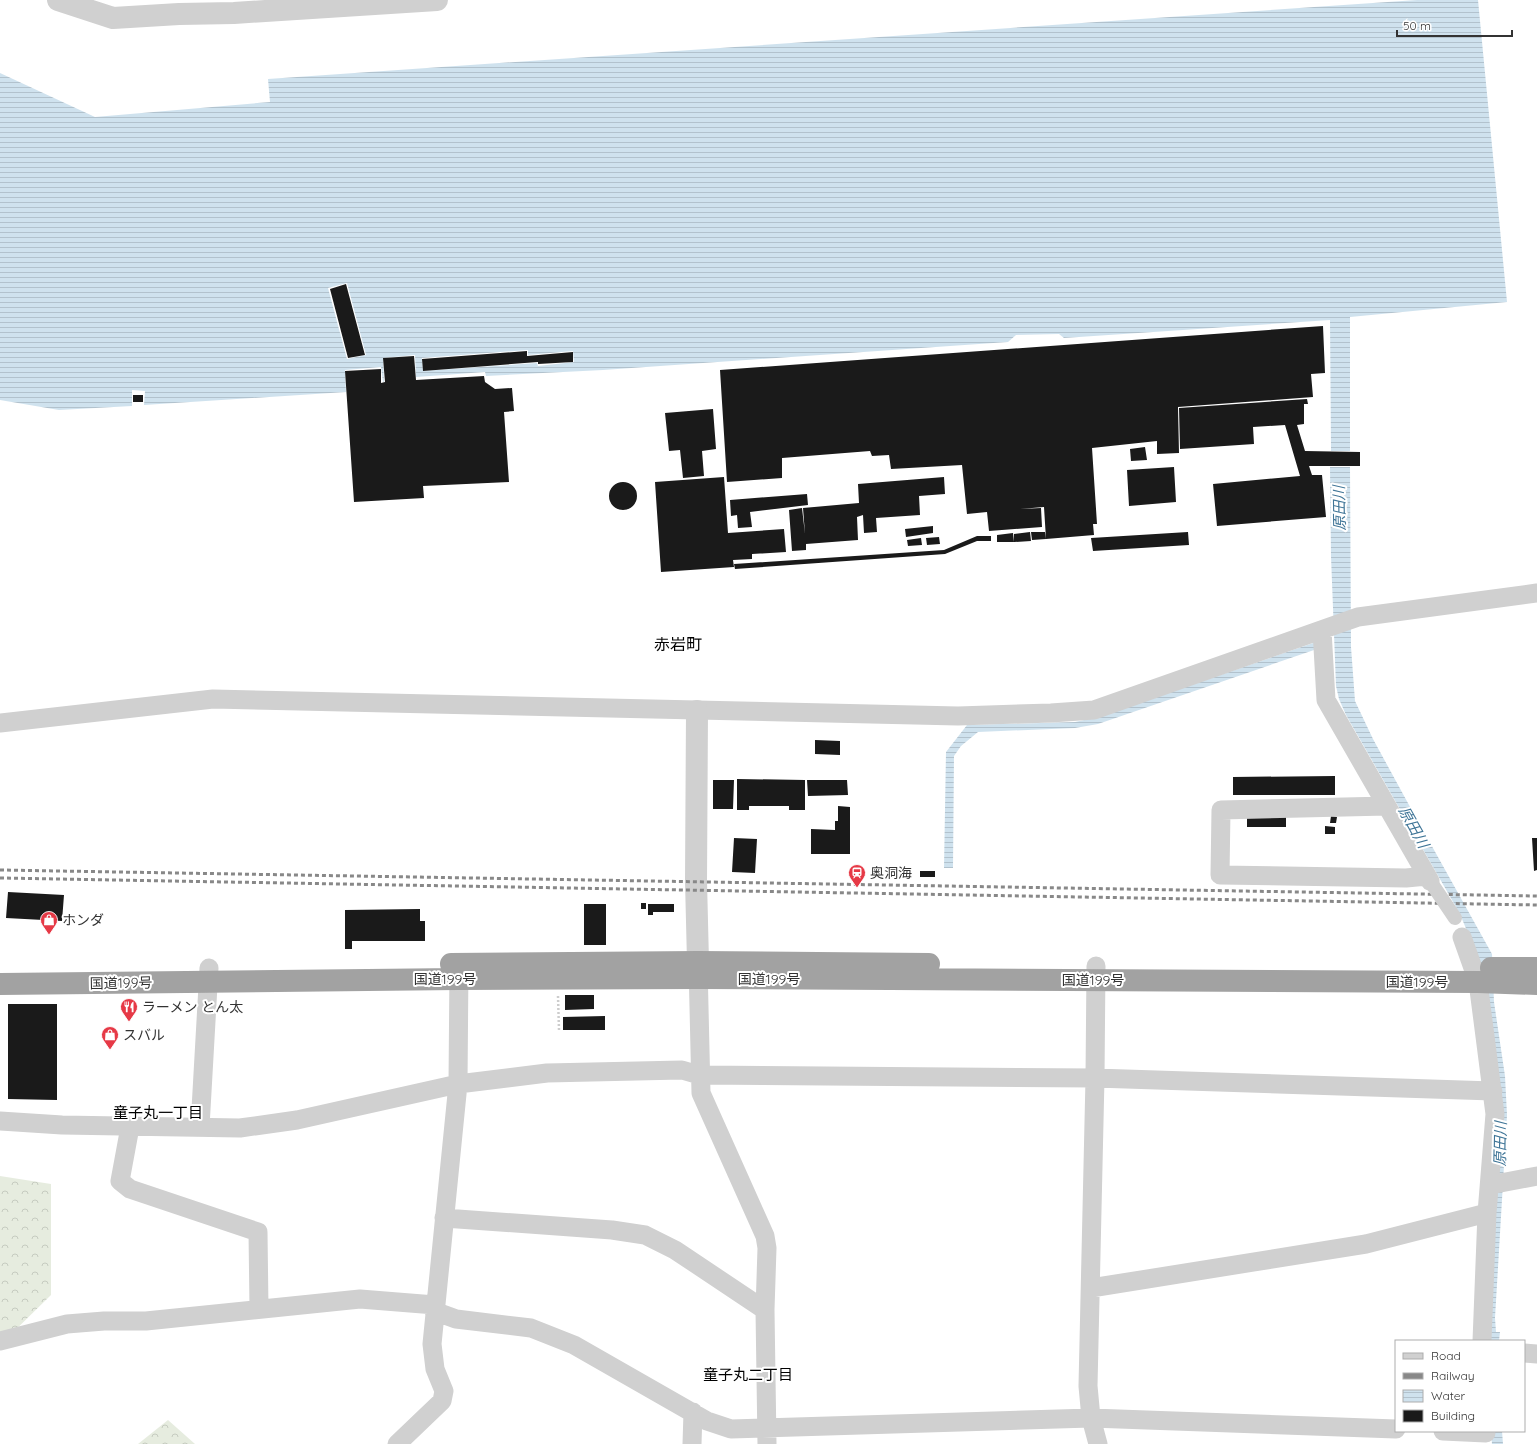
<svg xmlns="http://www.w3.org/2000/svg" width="1537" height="1444" viewBox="0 0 1537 1444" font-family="Quicksand,'Noto Sans JP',sans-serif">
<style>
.forest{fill:url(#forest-crowns)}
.water{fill:url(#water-rules);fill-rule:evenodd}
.building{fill:#1a1a1a}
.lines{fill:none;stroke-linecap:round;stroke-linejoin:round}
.path{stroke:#cdcdcd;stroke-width:2.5;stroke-dasharray:2 2;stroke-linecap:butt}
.minor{stroke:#d0d0d0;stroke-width:19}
.tertiary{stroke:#d0d0d0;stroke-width:22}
.trunk{stroke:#a2a2a2;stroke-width:22}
.rail{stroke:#888;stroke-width:3;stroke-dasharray:4 3;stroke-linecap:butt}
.pedestrian-bridge{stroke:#d0d0d0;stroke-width:14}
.labels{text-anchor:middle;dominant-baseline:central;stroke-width:4;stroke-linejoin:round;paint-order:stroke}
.poi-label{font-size:14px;fill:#333;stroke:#fff;text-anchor:start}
.street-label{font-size:14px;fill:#333;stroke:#fff}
.water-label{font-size:15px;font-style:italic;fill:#3f7597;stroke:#fff}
.neighbourhood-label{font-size:15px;fill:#000;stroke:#fff}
.quarter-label{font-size:16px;fill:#000;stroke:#fff}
</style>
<defs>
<pattern id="forest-crowns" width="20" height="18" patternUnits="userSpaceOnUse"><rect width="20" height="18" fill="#e6ecdf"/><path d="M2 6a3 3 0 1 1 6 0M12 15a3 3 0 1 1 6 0" fill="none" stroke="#c6cbc0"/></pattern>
<pattern id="water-rules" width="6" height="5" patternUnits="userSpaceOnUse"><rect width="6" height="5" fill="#cfe2ee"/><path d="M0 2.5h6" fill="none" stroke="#b2c2cd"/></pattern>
</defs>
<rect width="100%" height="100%" fill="#fff"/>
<path class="forest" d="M0,1176L51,1184V1295L0,1345Z
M168,1420L195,1444H138Z"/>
<path class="water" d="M1417,0H1478L1507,302L1350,317V451H1331L1330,320L1064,338L1059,334L1016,335L1008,342L603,370L486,376L485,372L416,377L415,355L383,358L384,382H383L381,367L345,370L346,392L144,405L145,391L132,390V406L59,410L0,400V73L95,117L270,102L268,79ZM347,283L366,355L347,359L328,288ZM528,350V355L573,351L574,362L538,366L537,363L423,371L422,358Z
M1330,467H1350L1351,647L1355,701L1373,739L1409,805L1492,954L1494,1002L1505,1076L1507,1115L1495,1318L1496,1332H1500L1499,1341H1487L1499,1116L1476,953L1460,914L1346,715L1339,699L1336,686L1331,556Z
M1316,642L1317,649L1098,724L1075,728L978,732L961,746L954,756L953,868H944L946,752L967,725L1075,722L1098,717Z
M1491,1431H1502L1503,1444H1492Z"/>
<path class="building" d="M346,284L365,355L348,358L330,289Z
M1323,326L1325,373L1311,374L1313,397L1178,407L1179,453L1157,454V441L1092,448L1097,524H1093L1094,535L1046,539L1044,507L1020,509L1041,508L1042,527L989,531L987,512L967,514L962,465L891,469L889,455L872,456L870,451L782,458V478L727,482L720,370Z
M527,351V356L573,352V362L538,364V362L423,371L422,359Z
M414,356L416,380L484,376L485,382L495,389L512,388L514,411L504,412L509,482L423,486L424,498L354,502L345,371L381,369V383L385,382L383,358Z
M133,395H143V402H133Z
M1307,399L1308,404H1304V424L1297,425L1305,451L1360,452V466H1309L1312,475H1322L1326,517L1217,526L1213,484L1300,476L1285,425L1253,427L1254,444L1180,449L1179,408Z
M713,409L716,449L702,451L704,476L683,478L680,450L669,451L665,413Z
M1145,447L1147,460L1131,461L1130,449Z
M1174,467L1176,502L1129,506L1127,470Z
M724,477L728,533L784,529L786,552L752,554V559L733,560L734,567L661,572L655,482Z
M944,477L945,494L919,496L920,515L876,518L877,532L864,533L863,515L857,517L858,540L806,544V550L792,551L789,510L802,508L805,534L803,508L859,503L858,484Z
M609 496a14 14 0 1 1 28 0a14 14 0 1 1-28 0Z
M807,494L808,505L750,512L752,527L738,528L737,515L731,516L730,500Z
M933,526V533L906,537L905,529Z
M1030,532L1031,541L1014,542V534Z
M1031,532H1045L1046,539L1032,540Z
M1188,532L1189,545L1093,551L1091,538Z
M1013,533L1014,542H997V535Z
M977,536H991V541H977L945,554L735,569L734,564L944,550Z
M939,537L940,544L927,545L926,538Z
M921,538L922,545L908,546L907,540Z
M815,740L840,741V755L815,754Z
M1335,776V795H1233V777Z
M737,779L805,780V810H789V806H749V810H737Z
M713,780H734L733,809H713Z
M807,780H847L848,795L808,796Z
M838,806L850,807V854H811V829L835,830V821H838Z
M1247,814H1286V827H1247Z
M1331,816L1337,817L1336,823H1330Z
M1325,826L1335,827V834H1325Z
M734,838L757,839L755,873L732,872Z
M1532,838H1537V870L1534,871Z
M920,871H935V877H920Z
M8,892L64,895L62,921L6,918Z
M641,903H646V909H641Z
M584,904H606V945H584Z
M648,904H674V912H653V915H648Z
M420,909V921H425V941H352V949H345V910Z
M565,995H594V1009L565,1010Z
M8,1004H57V1100L8,1099Z
M605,1016V1030H563V1017Z"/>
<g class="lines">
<path class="path" d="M558,996L559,1030"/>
<path class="minor" d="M1322,630L1326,700L1430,881
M0,723L213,699L958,716L1051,713L1094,710L1358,617L1537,593
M1387,806L1221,810L1220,875L1406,878L1427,876
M1462,937L1478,982L1495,1114L1487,1213L1482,1341
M698,964L701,1093L765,1236L767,1248L765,1310L767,1444
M1096,966L1095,1078L1088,1386L1091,1418L1098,1444
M0,1121L62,1125L240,1128L297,1120L458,1084L547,1073L682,1070L699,1075L1095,1078L1493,1091
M130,1127L120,1181L130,1189L258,1232L259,1308
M200,1127L209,968
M1490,1185L1537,1176
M444,1218L612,1230L645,1235L675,1250L765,1310
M1091,1288L1366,1244L1487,1213
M434,1311L456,1319L531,1328L574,1345L707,1421L731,1429L1091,1418L1396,1429
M0,1341L67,1324L104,1321H146L360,1299L435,1305
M1524,1353L1537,1354
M1443,1431L1486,1433
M397,1444L442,1401L444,1391L435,1369L432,1344L458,1084L459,965
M692,1444L693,1412"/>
<path class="tertiary" d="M58,0L113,18L179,14L234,13L437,0
M697,711L696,881L698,962"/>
<path class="trunk" d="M451,964L698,962L929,964
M1491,968H1537
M0,984L458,979L698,978L1478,982L1537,984"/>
<path class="rail" d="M0,870L1537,896
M0,878L1537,905"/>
<path class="pedestrian-bridge" d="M1430,881L1455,918"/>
</g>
<defs>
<symbol id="station-pin" viewBox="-11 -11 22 30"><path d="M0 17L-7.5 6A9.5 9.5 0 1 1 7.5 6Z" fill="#e63946" stroke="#fff"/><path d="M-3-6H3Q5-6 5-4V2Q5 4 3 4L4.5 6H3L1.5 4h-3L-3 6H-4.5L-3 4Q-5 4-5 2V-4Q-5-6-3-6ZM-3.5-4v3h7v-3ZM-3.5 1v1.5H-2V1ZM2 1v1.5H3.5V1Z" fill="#fff"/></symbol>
<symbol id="shop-pin" viewBox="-11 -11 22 30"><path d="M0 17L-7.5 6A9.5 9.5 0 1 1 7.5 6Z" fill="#e63946" stroke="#fff"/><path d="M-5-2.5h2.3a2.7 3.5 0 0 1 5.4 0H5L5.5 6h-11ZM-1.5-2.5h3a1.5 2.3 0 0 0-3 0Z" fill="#fff"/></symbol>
<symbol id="restaurant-pin" viewBox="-11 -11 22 30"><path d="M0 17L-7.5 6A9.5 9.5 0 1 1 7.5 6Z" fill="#e63946" stroke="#fff"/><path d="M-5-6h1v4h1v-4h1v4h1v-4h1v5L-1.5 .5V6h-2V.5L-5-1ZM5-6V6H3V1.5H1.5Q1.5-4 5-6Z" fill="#fff"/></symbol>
</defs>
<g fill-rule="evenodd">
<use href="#station-pin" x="847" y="863" width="20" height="27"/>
<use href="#shop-pin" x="39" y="910" width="20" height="27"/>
<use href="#restaurant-pin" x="119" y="997" width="20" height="27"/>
<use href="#shop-pin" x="100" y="1025" width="20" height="27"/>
</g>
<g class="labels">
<g class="poi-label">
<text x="870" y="873">奥洞海</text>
<text x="62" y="920">ホンダ</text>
<text x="142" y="1007">ラーメン とん太</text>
<text x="123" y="1035">スバル</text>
</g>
<g class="street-label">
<text x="445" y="979">国道199号</text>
<text x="769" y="979">国道199号</text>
<text x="1093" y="980">国道199号</text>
<text x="1417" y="982">国道199号</text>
<text transform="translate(121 983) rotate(-1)">国道199号</text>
</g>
<g class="water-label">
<text transform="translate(1339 508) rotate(-91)">原田川</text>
<text transform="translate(1414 827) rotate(61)">原田川</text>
<text transform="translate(1500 1144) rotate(-89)">原田川</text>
</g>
<g class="neighbourhood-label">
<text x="158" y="1112">童子丸一丁目</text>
<text x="748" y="1374">童子丸二丁目</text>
</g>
<g class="quarter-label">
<text x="678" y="644">赤岩町</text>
</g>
</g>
<rect x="1395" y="1340" width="130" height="92" fill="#ffffff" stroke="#adadad"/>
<rect x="1403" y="1353" width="20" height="6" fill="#d0d0d0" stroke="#adadad"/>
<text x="1431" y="1360" font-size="12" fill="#333333">Road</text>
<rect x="1403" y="1373" width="20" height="6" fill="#888888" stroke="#adadad"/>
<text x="1431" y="1380" font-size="12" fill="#333333">Railway</text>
<rect x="1403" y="1390" width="20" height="12" fill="url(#water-rules)" stroke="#adadad"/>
<text x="1431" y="1400" font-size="12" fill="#333333">Water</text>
<rect x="1403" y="1410" width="20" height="12" fill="#1a1a1a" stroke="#adadad"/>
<text x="1431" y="1420" font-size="12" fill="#333333">Building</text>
<path d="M1397 30v6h115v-6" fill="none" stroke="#333333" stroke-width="2"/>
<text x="1403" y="30" font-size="12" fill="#333333" stroke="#ffffff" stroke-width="3" paint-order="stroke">50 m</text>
</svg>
